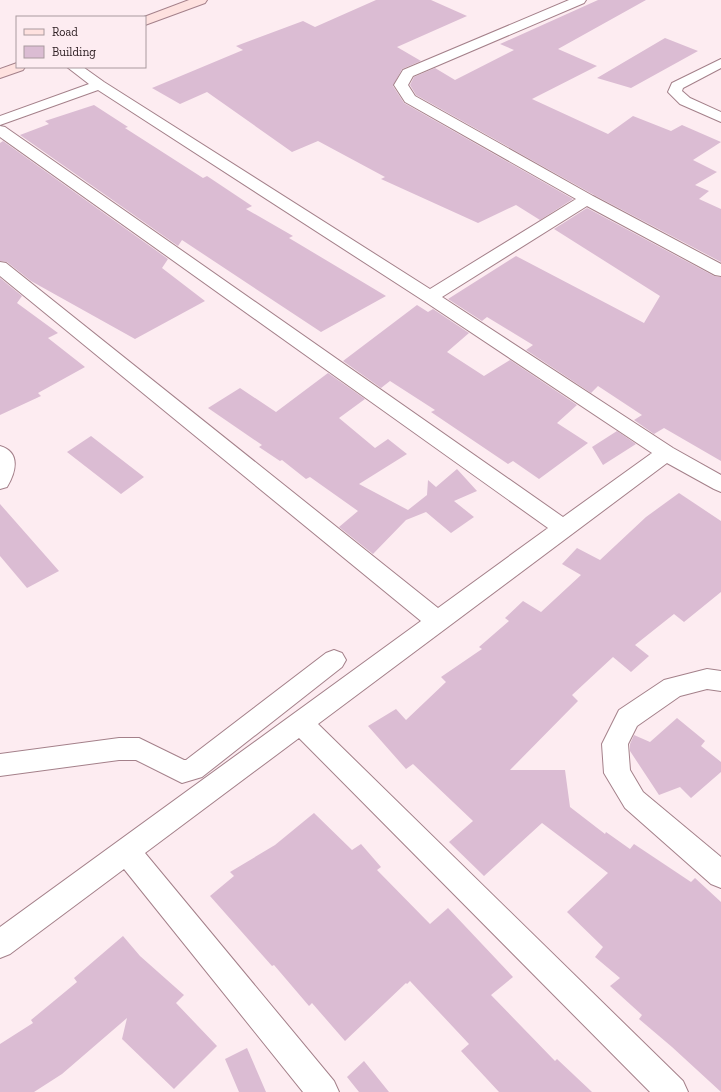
<svg xmlns="http://www.w3.org/2000/svg" width="721" height="1092" viewBox="0 0 721 1092" font-family="'Zilla Slab',serif">
<style>
.building{fill:#dbbcd3}
.lines{fill:none;stroke-linecap:round;stroke-linejoin:round}
.street-casing{stroke:#a4808a;stroke-width:2}
.secondary-casing{stroke:#a4808a;stroke-width:2}
.street{fill:#fff;fill-rule:evenodd}
.secondary{fill:#fee1df;fill-rule:evenodd}
</style>
<rect width="100%" height="100%" fill="#fdecf1"/>
<path class="building" d="M376,0H431L467,16L397,47L421,61L402,69L393,86L404,103L573,199L540,220L516,205L478,223L381,179L385,177L318,141L292,152L207,92L180,104L152,88L243,50L236,46L303,21L315,27Z
M598,0H646L558,49L597,66L532,99L608,134L633,116L671,131L682,125L721,142L693,160L717,172L695,185L709,191L699,199L721,209V262L594,195L416,95L410,85L414,77L435,68L455,80L514,50L500,44Z
M665,38L698,51L631,88L597,78Z
M94,105L128,127L125,128L203,178L207,176L252,206L246,209L293,236L289,238L386,296L321,332L182,240L178,246L20,135L49,124L45,121Z
M3,141L168,259L162,268L205,301L135,339L31,281L7,262L0,261V143Z
M587,208L714,276L721,277V461L664,428L654,434L634,420L642,415L598,386L591,393L526,350L533,345L487,317L482,321L448,299L516,256L644,323L660,296L554,229Z
M0,278L22,296L17,303L58,333L48,338L85,367L38,393L41,396L0,415Z
M417,305L428,312L433,309L469,333L447,352L484,376L510,360L577,405L557,423L588,443L539,479L513,461L508,464L431,412L435,410L390,381L381,388L343,361Z
M328,373L365,399L339,418L375,448L388,439L407,454L359,484L408,510L427,495L428,480L436,487L457,469L477,491L454,501L474,517L451,533L426,512L406,520L373,554L339,527L358,511L310,477L306,479L282,460L280,461L259,447L262,445L208,408L240,388L276,412Z
M617,431L636,444L603,465L592,447Z
M91,436L144,477L121,494L67,452Z
M679,493L721,521V592L684,622L674,614L635,645L649,656L631,672L613,657L572,695L578,701L510,770H565L570,807L605,834L606,832L630,849L634,844L691,882L695,878L721,902V1092L672,1047L639,1019L642,1015L610,986L620,978L595,957L603,947L567,912L608,873L542,823L484,876L449,842L473,821L413,764L406,769L368,726L396,709L406,720L446,682L441,677L482,649L479,647L509,621L505,618L523,601L541,612L581,575L562,564L577,548L600,560L646,517Z
M0,504L59,571L27,588L0,556Z
M677,718L705,741L701,746L721,762V772L691,798L680,787L659,795L630,751V744L634,735L650,742Z
M314,813L352,850L361,844L381,867L377,870L430,924L448,908L513,977L491,995L555,1061L557,1059L592,1092H499L461,1051L469,1044L410,981L407,984L406,983L345,1041L312,1003L309,1006L274,965L272,966L210,896L234,876L230,872L275,845Z
M123,936L140,956L184,995L176,1003L217,1046L174,1089L122,1039L127,1018L62,1074L34,1092H0V1044L33,1023L31,1020L77,982L74,978Z
M247,1048L266,1092H239L225,1059Z
M364,1061L389,1092H359L347,1077Z"/>
<g class="lines">
<defs>
<path id="street" d="M569,0H586L584,3L413,76L408,85L415,96L593,196L721,264V276L715,275L587,206L442,297L673,448L721,475V492L714,489L667,463L318,724L683,1081L688,1092H650L299,738L145,853L334,1081L339,1092H303L124,869L10,954L0,958V927L421,621L0,276V262L6,263L438,608L548,528L0,137V126L5,127L563,517L652,453L424,301L98,90L0,125V116L89,84L67,67H83L104,82L430,289L576,199L405,102L394,85L403,70Z
M721,59V68L683,88L682,91L690,98L721,112V122L680,104L668,92L672,83Z
M0,446C21,452 16,472 7,487L0,489Z
M334,650L342,653L346,660L342,667L202,777L182,783L136,760H119L0,776V754L119,738H139L184,760H186L326,653Z
M707,669L721,671V691L707,689L680,696L637,726L628,744L630,770L643,792L721,857V888L711,884L625,808L604,773L602,744L619,710L664,680Z"/>
<path id="secondary" d="M189,0H207L205,3L145,25V17H144Z
M17,63V67H25L23,70L0,78V69Z"/>
</defs>
<use href="#street" class="street-casing"/>
<use href="#secondary" class="secondary-casing"/>
<use href="#street" class="street"/>
<use href="#secondary" class="secondary"/>
</g>
<rect x="16" y="16" width="130" height="52" fill="#fdecf1" stroke="#aa9a9f"/>
<rect x="24" y="29" width="20" height="6" fill="#fee1df" stroke="#aa9a9f"/>
<text x="52" y="36" font-size="12" fill="#2e2024">Road</text>
<rect x="24" y="46" width="20" height="12" fill="#dbbcd3" stroke="#aa9a9f"/>
<text x="52" y="56" font-size="12" fill="#2e2024">Building</text>
</svg>
